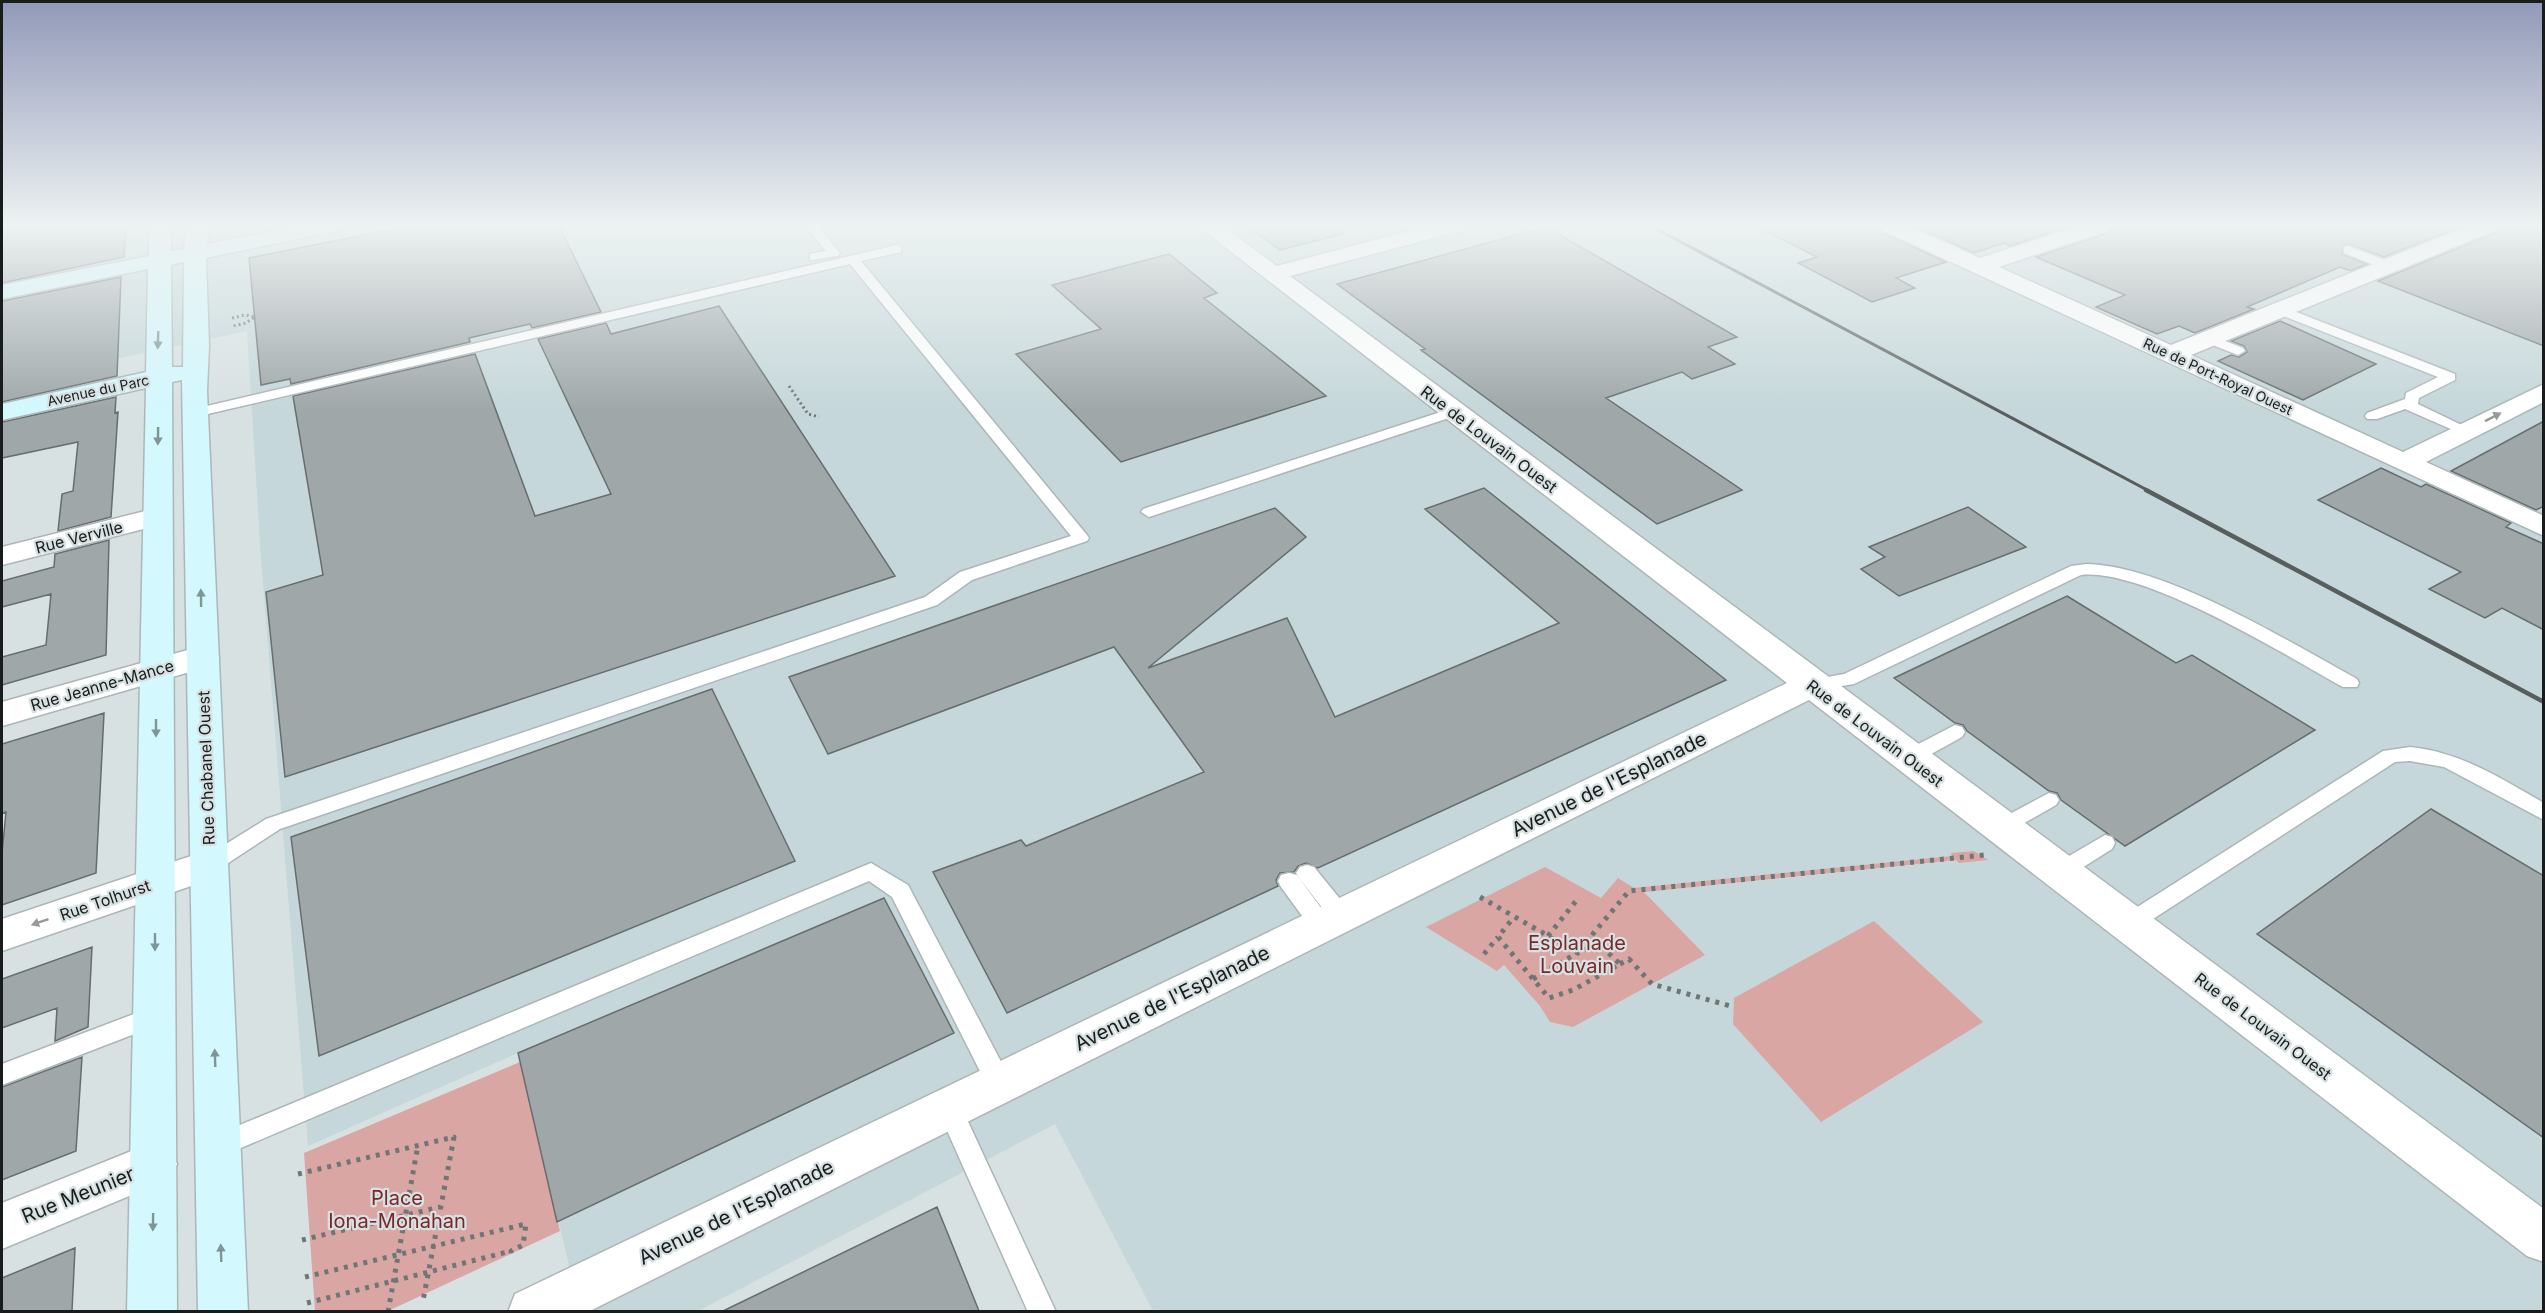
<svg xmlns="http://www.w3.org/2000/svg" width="2545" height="1313" viewBox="0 0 2545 1313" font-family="Inter,sans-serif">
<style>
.built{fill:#c5d7da}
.green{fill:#daa6a4}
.building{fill:#9fa7a9;stroke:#666d6f;stroke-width:1.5}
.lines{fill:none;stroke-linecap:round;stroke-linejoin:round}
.lane-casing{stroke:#adb6b7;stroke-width:3}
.street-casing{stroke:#adb6b7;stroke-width:3}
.secondary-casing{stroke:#adb6b7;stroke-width:3}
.path-far1{stroke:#707676;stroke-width:3;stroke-dasharray:2 3;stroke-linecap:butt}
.path{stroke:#707676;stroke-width:5;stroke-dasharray:4 6;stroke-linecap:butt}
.lane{fill:#fff;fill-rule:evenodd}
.street{fill:#fff;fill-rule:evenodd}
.secondary{fill:#d3f8fe;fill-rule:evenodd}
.rail-far1{stroke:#585d5d;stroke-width:3}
.rail{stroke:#585d5d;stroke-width:4.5}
.oneway{fill:#7f9598}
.oneway2{fill:#989999}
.labels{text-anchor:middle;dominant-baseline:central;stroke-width:4.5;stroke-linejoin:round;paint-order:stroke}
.far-street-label{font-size:14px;fill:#191c1c;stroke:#d8e1e2}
.street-label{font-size:16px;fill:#191c1c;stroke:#d8e1e2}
.near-street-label{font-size:20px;fill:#191c1c;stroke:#d8e1e2}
.near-park-label{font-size:20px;fill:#78272b;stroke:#d8e1e2}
</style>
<rect width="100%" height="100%" fill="#d8e1e2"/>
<path class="built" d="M2,226H2543V1311H1153L1055,1124L698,1311H580L518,1053L308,1146L261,558L247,331L116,359V370L2,394Z"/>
<path class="green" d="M1974,851L1988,860L1959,863L1956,860L1644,892L1705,955L1573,1027L1550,1022L1540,1006L1504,965L1497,971L1426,927L1545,867L1601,898L1618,878L1634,888L1952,856L1951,853Z
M1874,921L1983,1022L1821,1122L1733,1024L1734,998Z
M520,1062L560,1231L388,1311H315L304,1153Z"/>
<path class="building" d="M2,226H126L124,257L2,283Z
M409,226H559L601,312L532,328L530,324L469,338L470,342L291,384L290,379L261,385L249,258Z
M1247,226H1341L1342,234L1280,250Z
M1756,226H1879L1883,233L1946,262L1896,278L1915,288L1872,302L1798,263L1817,257Z
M1914,226H2071L2010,246L2004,243L1974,253Z
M2112,226H2462L2384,257L2349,244L2343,245L2342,254L2367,264L2351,271L2340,267L2247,307L2254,309L2195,333L2179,326L2157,334L2096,307L2125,295L2036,257L2108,233Z
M2499,226H2544V346L2378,281L2495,233Z
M1546,227L1737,337L1708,347L1735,364L1692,379L1682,372L1606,398L1742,490L1657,524L1421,350L1425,349L1337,284Z
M1169,254L1217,293L1204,298L1326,396L1121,462L1016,354L1101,329L1052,285Z
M121,277L117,376L2,402V301Z
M719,306L895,576L285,777L266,592L323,575L293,396L475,354L535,516L611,494L538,339L606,323L611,334Z
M2280,321L2376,364L2303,400L2218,361L2231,355L2239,357L2247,352L2244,346L2231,341Z
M116,397L115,413L118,412L111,517L58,531L62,494L73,491L78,442L2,458V422Z
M2544,421V506L2536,510L2451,471Z
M2381,468L2421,487L2426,484L2511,523L2506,527L2544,544V630L2502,608L2485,618L2429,589L2461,572L2318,500Z
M1484,488L1726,680L1318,868L1306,863L1298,866L1294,872L1280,873L1276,880L1278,886L1007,1013L933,872L1021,840L1026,846L1204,772L1114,647L828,754L789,677L1275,508L1306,537L1148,668L1287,618L1335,717L1559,623L1425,509Z
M1968,507L2026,547L1899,596L1861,569L1885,557L1869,547Z
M109,540L106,655L2,685V657L46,645L51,594L2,607V581L54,567L55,554Z
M2067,596L2176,663L2192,655L2315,730L2125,846L2061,800L2057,793L2049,791L1967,731L1963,725L1955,723L1894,678Z
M712,689L795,861L319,1056L291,837Z
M104,713L96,873L2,905V853L6,812L2,813V744Z
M2431,809L2544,876V1138L2257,934Z
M884,898L954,1033L557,1222L518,1053Z
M92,947L88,1027L55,1041L57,1008L2,1028V979Z
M82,1057L76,1151L2,1180V1087Z
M937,1207L979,1311H723Z
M75,1248L72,1311H2V1278Z"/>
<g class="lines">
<defs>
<path id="lane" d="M806,226H818L840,253L838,256L810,260V254L826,251Z
M897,245L901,246V252L861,261L1087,535L1089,538L1087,541L972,580L937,605L280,829L216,871L209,873L202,871L198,865L202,859L266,819L925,597L960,572L1071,536L850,264L195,417L190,416L188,413L190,410Z
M2348,246L2393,263L2395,266L2385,269L2344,253V247Z
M2281,306L2455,374V380L2419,398L2418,404L2474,431L2467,435L2462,434L2405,409L2377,419H2367L2365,416L2367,413L2405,399L2406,393L2438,377L2276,313V307Z
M2210,335L2243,348L2245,351L2238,355L2205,342L2203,339Z
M1453,408L1460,412L1458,415L1155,515L1149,517L1141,512L1143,509Z
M2087,564C2166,566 2286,640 2357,679L2359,683L2357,687H2343C2285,655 2145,568 2081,575L1854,684L1812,691L1805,689L1803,685L1805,681L1844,674L2071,566Z
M1955,725L1962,727L1965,732L1962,737L1915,763H1901L1898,758L1901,753Z
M2410,747C2461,752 2500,778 2544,803V820L2444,767L2410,761L2395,762L2136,930L2128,933L2120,930L2117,924L2120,918L2383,751Z
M2049,793L2056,795L2059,800L2056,805L2007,833L2000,836L1993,833L1990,828L1993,823Z
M2105,835L2112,837L2115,843L2112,849L2066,878L2059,880L2052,878L2048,872L2052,866Z
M871,863L908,885L1008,1075L1011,1083L1008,1091L999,1094L990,1091L892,897L869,881L229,1153L220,1157L211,1153L207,1145L211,1137Z
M1307,865L1314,867L1349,910L1352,916L1349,922L1341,925L1333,922L1300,879L1296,873L1300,867Z
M1289,873L1297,875L1329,919L1332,925L1329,931L1321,934L1313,931L1281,887L1278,881L1281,875Z
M155,1006L163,1009L167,1016L163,1023L2,1085V1064Z
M949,1097L958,1100L1056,1312H1028L937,1108L940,1100Z"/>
<path id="street" d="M1198,226H1222L1277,266L1428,226H1463L1460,231L1290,276L2544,1209V1262L2527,1256L1809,700L588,1312H508L515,1294L1787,683Z
M1881,226H1909L1980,258L2078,226H2110L2107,231L1999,267L2171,345L2468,226H2497L2494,231L2191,355L2403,452L2544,384V402L2426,462L2544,516V536L1884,231Z
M157,508L167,511L172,517L167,523L2,565V547Z
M202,646L214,649L219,657L214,665L2,726V702Z
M209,850L223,855L228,865L223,875L2,951V919Z
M154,1142L170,1149L177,1164L170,1179L2,1249V1203Z"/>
<path id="secondary" d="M149,226H171V251L184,249L187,226H209L207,244L300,226H342L339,231L331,232L206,258L209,346L207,391L248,1312H198L182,380L172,382L177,1312H127L146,388L2,420V404L146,372L148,269L2,299V285L149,256ZM184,262L183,367H172L171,265Z"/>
</defs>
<use href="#lane" class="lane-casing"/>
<use href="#street" class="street-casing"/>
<use href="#secondary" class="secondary-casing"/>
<path class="path-far1" d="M232,318L245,315L255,317L246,323L233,326
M789,386L808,414L819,417"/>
<path class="path" d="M1480,897L1578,953L1598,943L1620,964L1573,990L1549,998L1498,937L1514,917
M1548,936L1576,901
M1598,943L1592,935L1629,891L1984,855
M1484,954L1498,937
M1620,964L1629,959L1652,984L1734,1007
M1533,979L1577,953
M298,1174L454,1137L423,1301
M302,1240L440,1207
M305,1277L526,1224L523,1245L511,1251L512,1258
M307,1303L511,1251
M388,1312L418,1145"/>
<use href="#lane" class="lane"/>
<use href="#street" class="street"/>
<use href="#secondary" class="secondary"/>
<path class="rail-far1" d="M1651,226L2149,491"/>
<path class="rail" d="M2146,490L2544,702"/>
</g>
<defs><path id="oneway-solid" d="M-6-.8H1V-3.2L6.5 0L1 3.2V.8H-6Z" transform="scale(1.5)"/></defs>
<g class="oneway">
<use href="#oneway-solid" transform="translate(158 340) rotate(92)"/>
<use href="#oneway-solid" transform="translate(158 436) rotate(91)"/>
<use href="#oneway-solid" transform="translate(201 598) rotate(-91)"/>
<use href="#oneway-solid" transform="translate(156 728) rotate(90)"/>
<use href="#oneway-solid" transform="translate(155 942) rotate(90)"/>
<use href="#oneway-solid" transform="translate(215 1058) rotate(-92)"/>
<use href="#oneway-solid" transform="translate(153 1222) rotate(91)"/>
<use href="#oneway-solid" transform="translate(221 1253) rotate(-92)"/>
</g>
<g class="oneway2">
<use href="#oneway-solid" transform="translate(2493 417) rotate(-27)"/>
<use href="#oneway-solid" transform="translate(40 922) rotate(161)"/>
</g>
<linearGradient id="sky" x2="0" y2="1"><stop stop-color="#9299b8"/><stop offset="0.55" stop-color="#edf2f2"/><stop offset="1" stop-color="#edf2f2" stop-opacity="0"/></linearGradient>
<rect width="2545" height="410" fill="url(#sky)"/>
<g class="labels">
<g class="far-street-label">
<text transform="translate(2218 376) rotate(25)">Rue de Port-Royal Ouest</text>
<text transform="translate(98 390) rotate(-12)">Avenue du Parc</text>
</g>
<g class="street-label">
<text transform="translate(1489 439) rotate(37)">Rue de Louvain Ouest</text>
<text transform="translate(79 537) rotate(-14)">Rue Verville</text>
<text transform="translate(102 685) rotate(-16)">Rue Jeanne-Mance</text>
<text transform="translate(1875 733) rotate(37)">Rue de Louvain Ouest</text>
<text transform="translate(206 768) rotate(-92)">Rue Chabanel Ouest</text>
<text transform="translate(105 900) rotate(-19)">Rue Tolhurst</text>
<text transform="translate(2263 1026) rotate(37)">Rue de Louvain Ouest</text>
</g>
<g class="near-street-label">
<text transform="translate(1609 784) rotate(-26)">Avenue de l'Esplanade</text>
<text transform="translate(1172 998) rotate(-26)">Avenue de l'Esplanade</text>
<text transform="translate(78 1195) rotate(-22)">Rue Meunier</text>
<text transform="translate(736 1212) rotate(-26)">Avenue de l'Esplanade</text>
</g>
<g class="near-park-label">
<text x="1577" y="943">Esplanade<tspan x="1577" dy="23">Louvain</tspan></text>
<text x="397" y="1198">Place<tspan x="397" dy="23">Iona-Monahan</tspan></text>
</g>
</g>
<rect width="2545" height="1313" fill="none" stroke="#191c1c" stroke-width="6"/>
</svg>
